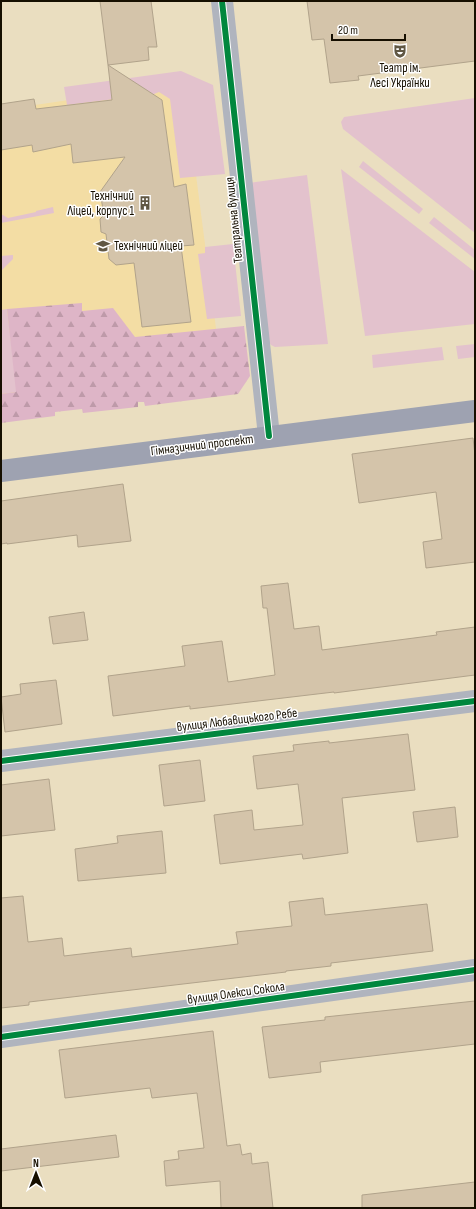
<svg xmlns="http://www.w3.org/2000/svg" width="476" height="1209" viewBox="0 0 476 1209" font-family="'Sofia Sans Condensed',sans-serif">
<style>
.built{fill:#f3dda4}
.green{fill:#e3c2cd}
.forest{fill:url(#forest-firs)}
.building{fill:#d4c4aa;stroke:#b1a38b}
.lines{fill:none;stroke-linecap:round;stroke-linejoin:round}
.minor{stroke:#b0b4be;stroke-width:22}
.major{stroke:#9ea2b1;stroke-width:22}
.cycleway-casing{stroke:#fff;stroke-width:8}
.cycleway{stroke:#00873e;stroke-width:6}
.labels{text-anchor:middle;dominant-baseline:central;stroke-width:3;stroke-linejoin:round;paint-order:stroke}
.poi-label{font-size:13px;fill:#160f00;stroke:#fff}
.street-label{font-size:13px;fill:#160f00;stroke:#fff}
</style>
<defs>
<pattern id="forest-firs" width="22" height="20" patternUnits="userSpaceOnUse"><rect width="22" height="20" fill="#deb5c7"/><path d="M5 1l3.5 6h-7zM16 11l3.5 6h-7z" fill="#be9aa9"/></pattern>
</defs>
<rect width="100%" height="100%" fill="#eadec0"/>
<path class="built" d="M184,83L223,382L1,410V110Z"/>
<path class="green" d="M181,71L213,85L225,174L180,178L170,99L159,92L154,94L67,105L64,87Z
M475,98V233L343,129L341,122L344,117Z
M363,161L423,209L419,214L359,167Z
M341,169L475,272V324L365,336Z
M307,175L328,344L275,347L271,345L268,340L249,183Z
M53,207L54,213L1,223V214L8,218L36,212V211Z
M434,217L475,250V259L429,223Z
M233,244L241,316L207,319L198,254L205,253V247Z
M13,255V259L1,271V256Z
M7,309L17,392L1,394V310Z
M475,344V357L458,359L456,346Z
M442,347L444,360L373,368L372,355Z"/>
<path class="forest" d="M82,303V311L113,308L135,337L244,326L250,376L238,394L145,406L144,402H138V407L83,413L82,409L55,412V416L1,423V394L16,392L7,309Z"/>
<path class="building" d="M100,1H151L157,47H148L149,60L108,65Z
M307,1H475V61L358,76L359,80L330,83L324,39L312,40Z
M108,65L162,100L174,187L186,184L194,245L181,246L191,322L142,327L134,263L116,265L109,259L106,234L101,232L100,219L104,215L100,192L125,157L73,163L71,144L33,152L32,145L1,150V104L34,99L36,109L112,100Z
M473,438L475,455V562L426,568L423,542L442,539L436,492L359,503L352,454Z
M123,484L131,541L78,547L77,535L7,544V543L1,544V501Z
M288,583L294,629L319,626L322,650L437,635L436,632L475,627V675L334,693V692L190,709V706L113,716L108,676L185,666L182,646L222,641L228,682L275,675L267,608H263L261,586Z
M84,612L88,640L53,644L49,617Z
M56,680L62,724L5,732L1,697L21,694L20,684Z
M408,734L415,790L342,798L348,853L303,859L302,854L220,864L214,815L252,810L254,830L303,825L298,784L257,789L253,756L294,751L293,745L329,741V743Z
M200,760L205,801L164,806L159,765Z
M49,779L55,830L1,836V785Z
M455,807L458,837L417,842L413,812Z
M162,831L166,873L78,881L75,849L118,843L117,836Z
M23,896L28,942L62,938L64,956L131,948L132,957L238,944L236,932L292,926L289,902L323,898L325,915L427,904L433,951L331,963V966L286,971V972L29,1002V1005L1,1008V898Z
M475,1001V1044L320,1062L321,1072L269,1078L262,1027L325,1020V1017Z
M213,1031L227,1146L240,1144L242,1155L251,1153L252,1164L268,1162L273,1208H221L220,1181L166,1186L164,1161L179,1159L178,1151L204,1148L197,1093L152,1098L150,1088L65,1098L59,1050Z
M116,1135L119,1157L1,1171V1149Z
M475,1182V1208H362V1195Z"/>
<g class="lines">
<path class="minor" d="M222,1L269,436
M1,761L475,701
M1,1037L475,970"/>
<path class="major" d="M1,471L475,411"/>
<defs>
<path id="cycleway" d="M222,1L269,436
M1,761L475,701
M1,1037L475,970"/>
</defs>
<use href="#cycleway" class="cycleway-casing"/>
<use href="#cycleway" class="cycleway"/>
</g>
<defs>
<symbol id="theatre-bare" viewBox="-9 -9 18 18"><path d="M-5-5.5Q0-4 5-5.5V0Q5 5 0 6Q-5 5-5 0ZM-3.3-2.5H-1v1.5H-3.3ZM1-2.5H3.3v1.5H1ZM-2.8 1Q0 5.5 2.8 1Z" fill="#605743" stroke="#fff" stroke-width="2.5" paint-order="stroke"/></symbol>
<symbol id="building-bare" viewBox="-9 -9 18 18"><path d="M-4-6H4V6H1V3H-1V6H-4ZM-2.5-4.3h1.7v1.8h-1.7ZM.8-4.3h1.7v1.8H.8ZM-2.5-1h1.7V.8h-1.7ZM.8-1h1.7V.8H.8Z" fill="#605743" stroke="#fff" stroke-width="2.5" paint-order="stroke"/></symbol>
<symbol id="school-bare" viewBox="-9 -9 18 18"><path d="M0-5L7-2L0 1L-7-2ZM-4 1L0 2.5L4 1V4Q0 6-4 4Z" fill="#605743" stroke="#fff" stroke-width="2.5" paint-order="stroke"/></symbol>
</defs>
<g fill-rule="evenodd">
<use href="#theatre-bare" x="390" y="41" width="20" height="20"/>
<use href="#building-bare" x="135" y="193" width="20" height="20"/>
<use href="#school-bare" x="93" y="236" width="20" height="20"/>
</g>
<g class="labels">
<g class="poi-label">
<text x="400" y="68">Театр ім.<tspan x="400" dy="15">Лесі Українки</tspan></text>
<text x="134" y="196" text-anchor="end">Технічний<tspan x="134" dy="15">Ліцей, корпус 1</tspan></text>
<text x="114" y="246" text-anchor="start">Технічний ліцей</text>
</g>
<g class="street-label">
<text transform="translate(234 220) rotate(-96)">Театральна вулиця</text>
<text transform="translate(202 445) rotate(-7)">Гімназичний проспект</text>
<text transform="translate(237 720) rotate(-7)">вулиця Любавицького Ребе</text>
<text transform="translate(236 993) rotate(-8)">вулиця Олекси Сокола</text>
</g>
</g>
<rect width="476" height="1209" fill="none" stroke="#160f00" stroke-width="4"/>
<g transform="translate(36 1173)" stroke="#ffffff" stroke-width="3" paint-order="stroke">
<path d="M0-3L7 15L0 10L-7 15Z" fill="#160f00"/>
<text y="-6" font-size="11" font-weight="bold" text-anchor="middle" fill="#160f00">N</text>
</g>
<path d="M332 34v6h73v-6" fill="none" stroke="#160f00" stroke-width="2"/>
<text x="338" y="34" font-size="12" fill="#160f00" stroke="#ffffff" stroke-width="3" paint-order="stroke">20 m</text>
</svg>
